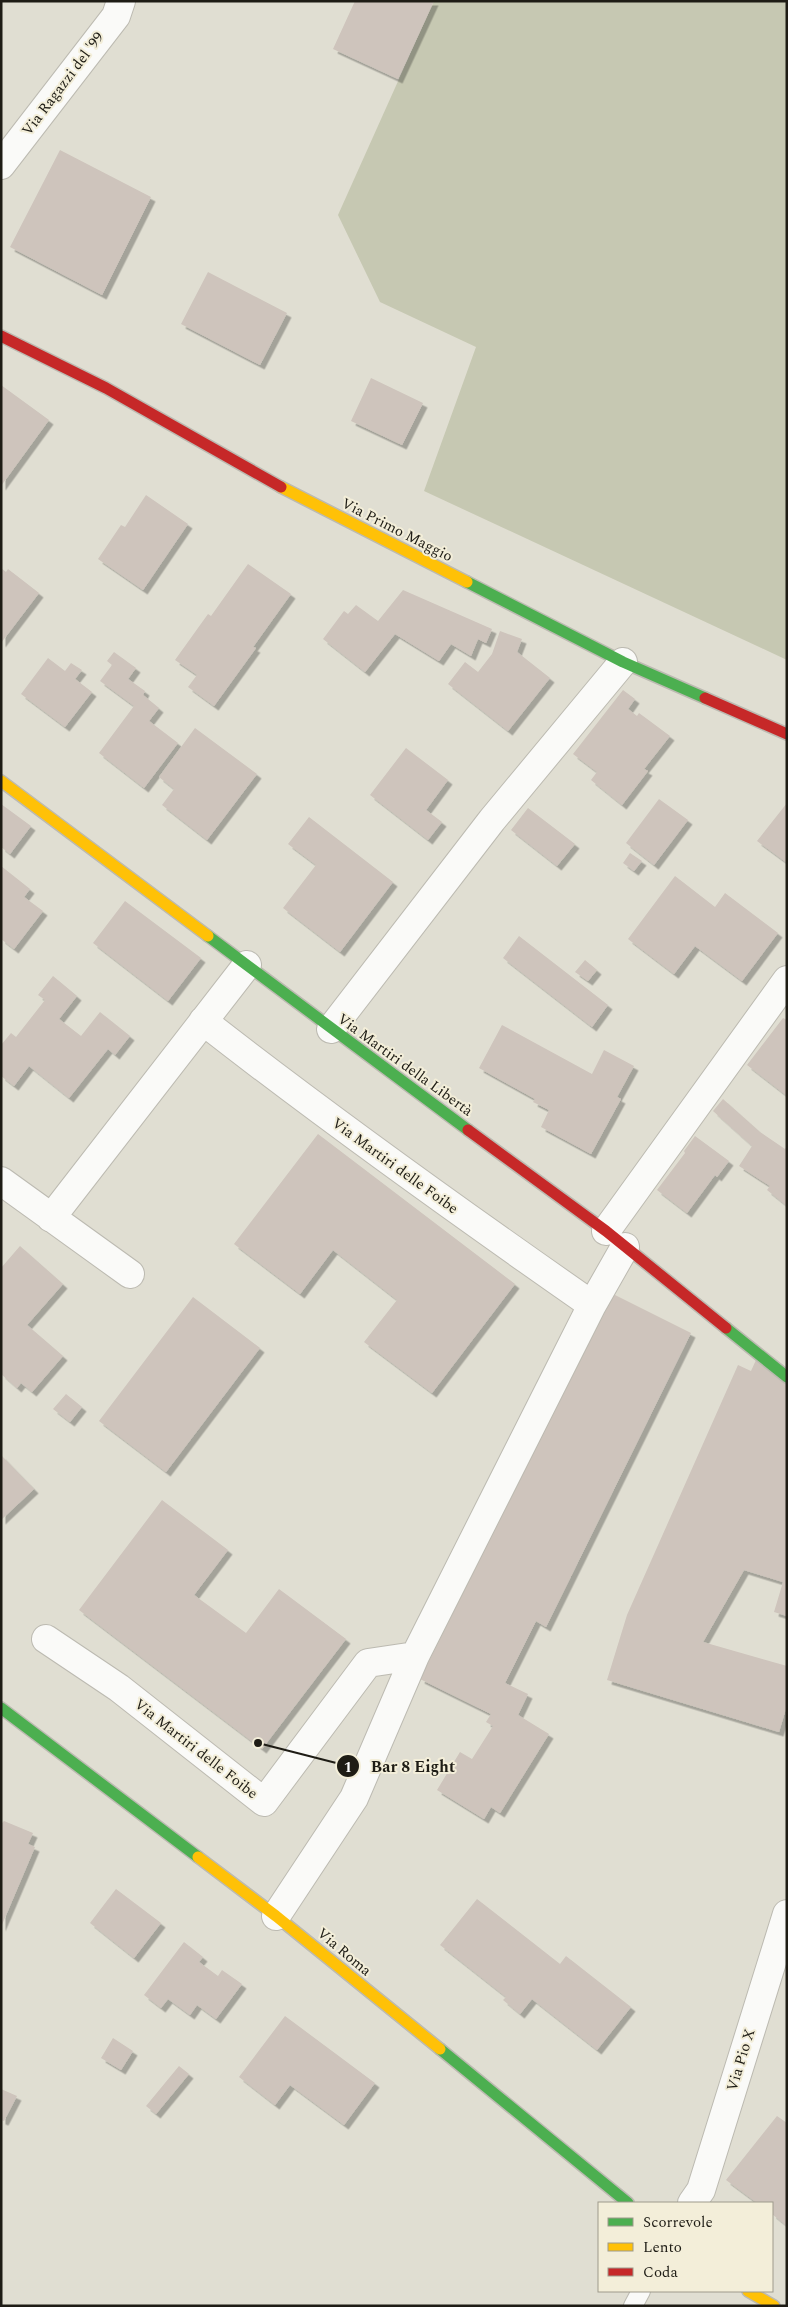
<svg xmlns="http://www.w3.org/2000/svg" width="788" height="2307" viewBox="0 0 788 2307" font-family="Spectral,serif">
<style>
.green{fill:#c6c8b2}
.building{fill:#cec4bc;filter:url(#shadow)}
.lines{fill:none;stroke-linecap:round;stroke-linejoin:round}
.lane-casing{stroke:#bcbab1;stroke-width:20}
.street-casing{stroke:#bcbab1;stroke-width:30}
.fast-casing{stroke:#bcbab1;stroke-width:14}
.slow-casing{stroke:#bcbab1;stroke-width:14}
.jam-casing{stroke:#bcbab1;stroke-width:14}
.lane{stroke:#fafaf8;stroke-width:18}
.street{stroke:#fafaf8;stroke-width:28}
.fast{stroke:#4caf50;stroke-width:11}
.slow{stroke:#ffc107;stroke-width:11}
.jam{stroke:#c62828;stroke-width:11}
.labels{text-anchor:middle;dominant-baseline:central;stroke-width:4;stroke-linejoin:round;paint-order:stroke}
.street-label{font-size:15px;fill:#1e1c15;stroke:#f3eed9}
.leader{fill:none;stroke:#1e1c15;stroke-width:2}
.callout-dot{fill:#1e1c15;stroke:#f3eed9;stroke-width:2}
.mark-label{font-size:15px;text-anchor:middle;font-weight:bold;fill:#fff}
.callout-label{font-size:16px;text-anchor:middle;font-weight:bold;fill:#1e1c15;stroke:#f3eed9;stroke-width:4;stroke-linejoin:round;paint-order:stroke}
</style>
<defs>
<filter id="shadow"><feDropShadow dx="4.5" dy="4.5" stdDeviation="0" flood-color="#0004"/></filter>
</defs>
<rect width="100%" height="100%" fill="#e0ded2"/>
<path class="green" d="M434,1H787V660L424,491L476,347L380,302L338,215Z"/>
<path class="building" d="M355,1H434L398,79L333,49Z
M60,150L151,197L102,295L10,247Z
M208,272L287,313L260,365L181,324Z
M371,378L423,403L402,445L351,421Z
M1,385L49,420L1,486Z
M146,495L188,524L143,590L98,559L121,525L125,527Z
M248,564L291,594L253,647L256,648L214,706L188,687L197,675L175,660L208,614L211,616Z
M1,568L6,572L8,569L39,593L1,643Z
M403,590L492,629L486,643L478,639L471,656L451,644L439,661L395,634L365,672L323,639L344,611L348,614L356,605L378,621Z
M500,631L522,639L517,652L550,678L508,731L448,684L465,662L478,672L492,654Z
M114,652L136,668L128,679L145,691L143,695L159,708L149,721L178,743L144,788L99,753L134,706L100,681L112,665L107,661Z
M48,658L65,671L71,663L82,670L75,679L92,692L65,727L21,694Z
M623,690L635,699L628,709L637,716L639,713L670,736L644,769L648,771L622,805L591,780L597,772L573,754Z
M195,728L257,774L207,840L162,805L174,789L159,777Z
M406,748L448,780L426,810L442,822L428,840L370,795Z
M659,799L688,820L654,865L626,843Z
M787,803V863L757,841Z
M1,804L31,826L10,854L1,847Z
M528,808L575,844L557,866L511,830Z
M309,817L393,882L340,952L283,908L316,865L288,844Z
M630,853L642,861L634,871L623,863Z
M1,866L30,889L24,897L43,911L14,949L1,939Z
M675,876L715,907L725,893L778,933L742,981L695,946L674,974L628,939Z
M125,901L201,958L168,1001L93,943Z
M519,936L608,1005L592,1027L503,958Z
M585,960L597,970L588,981L575,972Z
M53,976L77,996L59,1019L81,1036L100,1012L130,1036L115,1055L108,1049L69,1098L29,1066L14,1086L1,1076V1045L11,1033L16,1037L45,1000L38,995Z
M783,1018L787,1020V1096L747,1065Z
M502,1025L592,1074L604,1050L634,1066L617,1097L621,1099L591,1154L541,1127L549,1110L533,1102L535,1099L479,1068Z
M723,1099L760,1132L785,1149L787,1146V1206L767,1190L770,1186L739,1166L752,1146L713,1111Z
M318,1134L515,1284L432,1393L364,1342L397,1300L333,1250L300,1294L234,1244Z
M695,1136L729,1161L717,1177L715,1175L687,1213L657,1190L685,1153L684,1151Z
M20,1246L63,1284L27,1325L63,1356L32,1392L21,1383L17,1388L1,1374V1268Z
M611,1293L691,1333L546,1627L536,1621L505,1683L528,1694L518,1715L549,1734L500,1813L491,1807L484,1819L437,1790L460,1752L472,1759L493,1726L486,1722L491,1714L420,1679Z
M193,1297L260,1348L166,1472L99,1421Z
M756,1360L787,1382V1616L774,1612L783,1582L744,1570L703,1642L787,1666V1705L779,1732L607,1680L627,1615L738,1365L751,1371Z
M66,1394L82,1407L70,1422L53,1409Z
M1,1455L34,1489L1,1520Z
M162,1500L228,1550L194,1595L246,1633L279,1589L346,1639L262,1749L79,1610Z
M4,1821L33,1833L28,1844L35,1847L1,1927V1824Z
M116,1889L161,1923L134,1958L90,1923Z
M477,1899L560,1964L566,1956L631,2007L597,2050L532,1999L520,2014L503,2000L506,1997L440,1945Z
M184,1942L203,1957L199,1962L218,1976L222,1970L242,1984L216,2019L197,2005L190,2015L168,1999L161,2008L144,1995Z
M285,2016L375,2083L344,2125L290,2085L275,2105L239,2077Z
M113,2038L133,2051L121,2070L101,2058Z
M179,2066L189,2074L156,2114L146,2106Z
M1,2089L17,2096L4,2121L1,2120Z
M777,2116L787,2123V2226L772,2214V2203H757L726,2180Z"/>
<g class="lines">
<defs>
<path id="lane" d="M633,2306L641,2291"/>
<path id="street" d="M1,165L116,16L121,1
M203,1021C330,1120 460,1213 592,1305
M331,1029L492,820L623,662
M1,1181L130,1274
M51,1218L247,965
M606,1231L787,980
M46,1639L119,1688L264,1802L368,1663L415,1656
M276,1916L354,1798L415,1656L592,1305L625,1247
M692,2203L701,2190L787,1914"/>
<path id="fast" d="M467,582L623,662L705,698
M208,936L468,1130
M726,1328L787,1377
M1,1708L198,1857
M440,2049L628,2203"/>
<path id="slow" d="M281,487L467,582
M1,781L208,936
M198,1857L276,1916L440,2049
M748,2291L774,2306"/>
<path id="jam" d="M1,336L106,388L281,487
M705,698L787,734
M468,1130L606,1231L726,1328"/>
</defs>
<use href="#lane" class="lane-casing"/>
<use href="#street" class="street-casing"/>
<use href="#fast" class="fast-casing"/>
<use href="#slow" class="slow-casing"/>
<use href="#jam" class="jam-casing"/>
<use href="#lane" class="lane"/>
<use href="#street" class="street"/>
<use href="#fast" class="fast"/>
<use href="#slow" class="slow"/>
<use href="#jam" class="jam"/>
</g>
<g class="labels">
<g class="street-label">
<text transform="translate(63 84) rotate(-53)">Via Ragazzi del '99</text>
<text transform="translate(397 530) rotate(27)">Via Primo Maggio</text>
<text transform="translate(405 1065) rotate(36)">Via Martiri della Libertà</text>
<text transform="translate(395 1166) rotate(36)">Via Martiri delle Foibe</text>
<text transform="translate(196 1749) rotate(38)">Via Martiri delle Foibe</text>
<text transform="translate(344 1952) rotate(40)">Via Roma</text>
<text transform="translate(741 2060) rotate(-73)">Via Pio X</text>
</g>
</g>
<path class="leader" d="M258 1743L348 1766"/>
<g class="callout-dot">
<circle cx="258" cy="1743" r="5"/>
<circle cx="348" cy="1766" r="12"/>
</g>
<g class="mark-label">
<text x="348" y="1772">1</text>
</g>
<g class="callout-label">
<text x="413" y="1772">Bar 8 Eight</text>
</g>
<rect width="788" height="2307" fill="none" stroke="#1e1c15" stroke-width="5"/>
<rect x="598" y="2202" width="175" height="90" fill="#f3eed9" stroke="#9e9a8b"/>
<rect x="608" y="2218" width="25" height="8" fill="#4caf50" stroke="#9e9a8b"/>
<text x="643" y="2227" font-size="15" fill="#1e1c15">Scorrevole</text>
<rect x="608" y="2243" width="25" height="8" fill="#ffc107" stroke="#9e9a8b"/>
<text x="643" y="2252" font-size="15" fill="#1e1c15">Lento</text>
<rect x="608" y="2268" width="25" height="8" fill="#c62828" stroke="#9e9a8b"/>
<text x="643" y="2277" font-size="15" fill="#1e1c15">Coda</text>
</svg>
